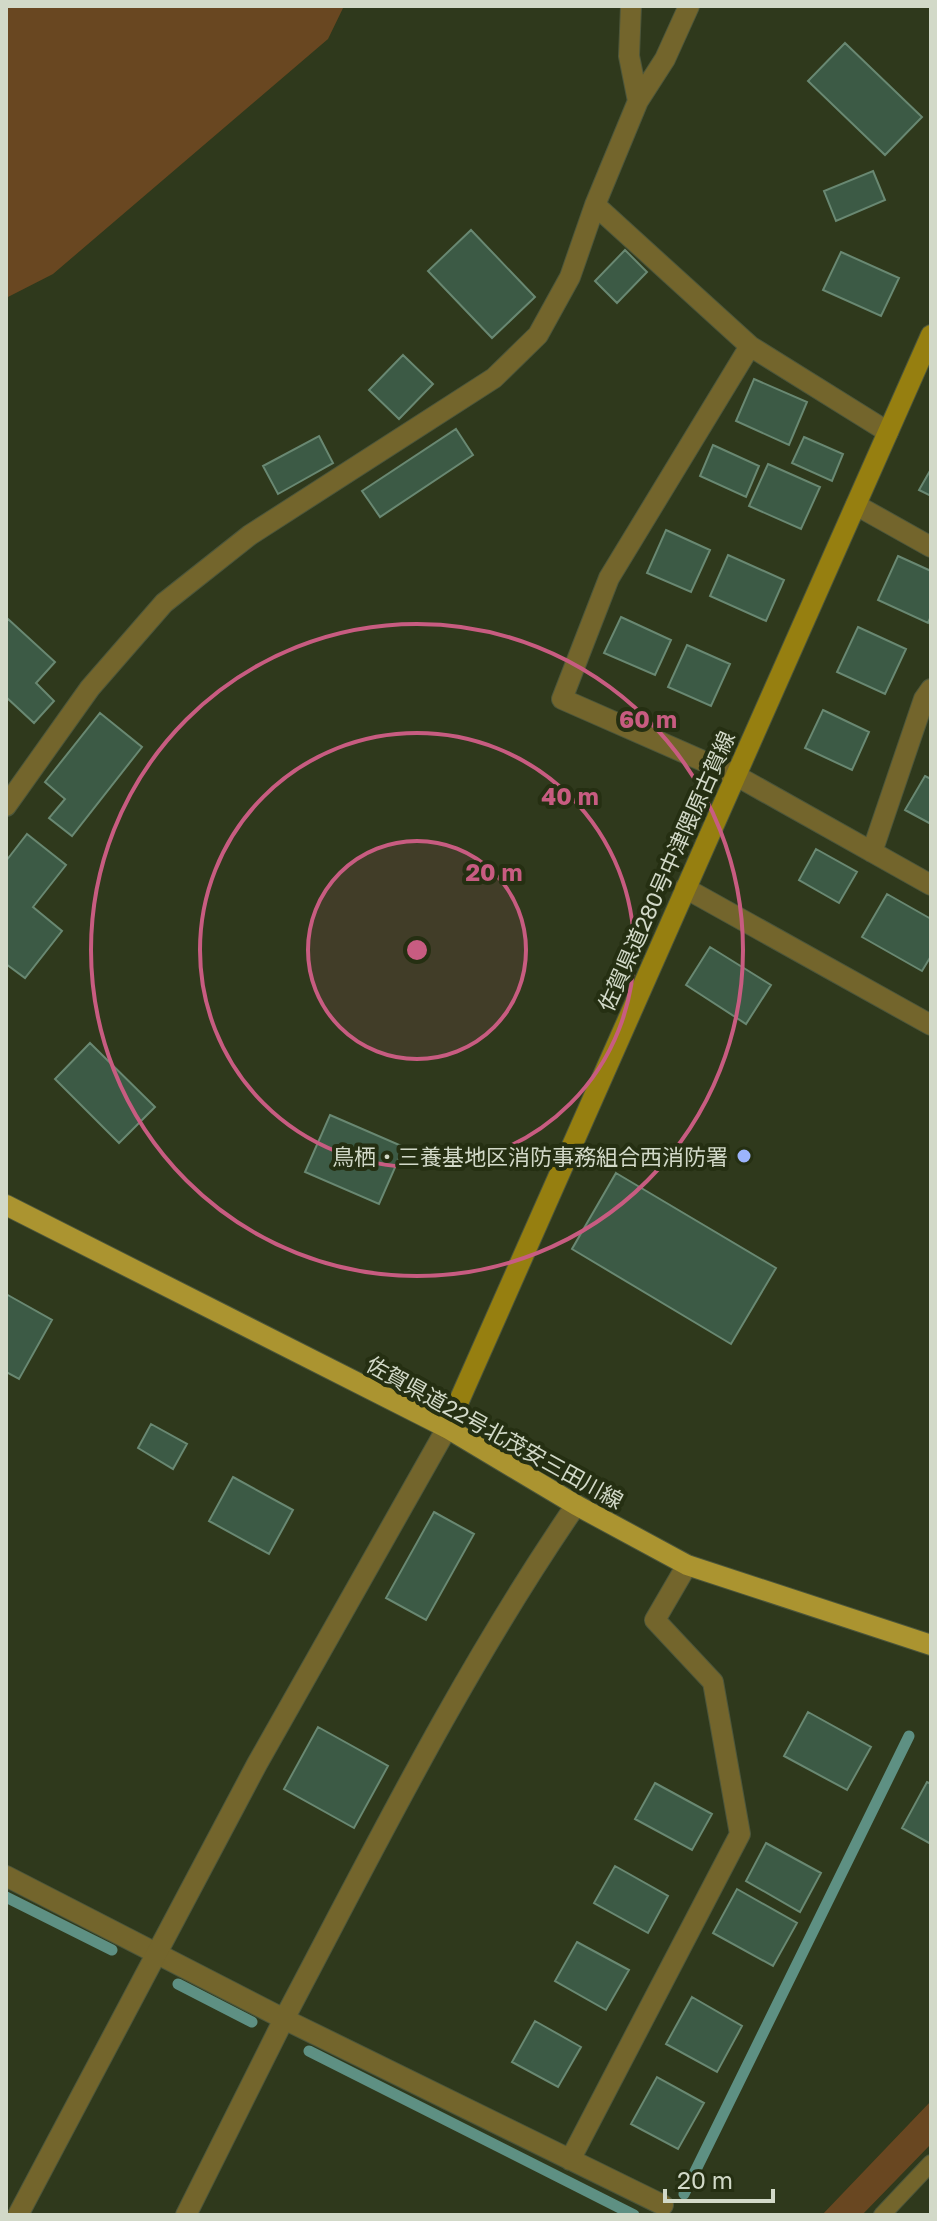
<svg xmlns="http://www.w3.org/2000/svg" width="937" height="2221" viewBox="0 0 937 2221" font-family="'Golos Text','Noto Sans JP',sans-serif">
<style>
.green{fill:#694721}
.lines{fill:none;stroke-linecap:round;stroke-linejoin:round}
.stream{stroke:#5e9083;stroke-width:11}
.building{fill:#3c5a45;stroke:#698872;stroke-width:2}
.service-casing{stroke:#4c563b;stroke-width:18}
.minor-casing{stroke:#4c563b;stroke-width:22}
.tertiary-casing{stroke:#4c563b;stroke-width:22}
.secondary-casing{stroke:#4c563b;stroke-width:22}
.primary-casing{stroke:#4c563b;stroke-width:22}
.service{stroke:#73652c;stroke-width:16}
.minor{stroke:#73652c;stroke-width:20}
.tertiary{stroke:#73652c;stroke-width:20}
.secondary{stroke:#967f10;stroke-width:20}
.primary{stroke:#ab9430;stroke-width:20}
.ring{fill:none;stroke:#c85c81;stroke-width:4}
.poi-dot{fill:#9cb4fd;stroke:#252f12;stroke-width:3}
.labels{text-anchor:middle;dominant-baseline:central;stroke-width:8;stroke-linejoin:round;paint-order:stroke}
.street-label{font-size:22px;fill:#d2d9c8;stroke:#252f12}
.poi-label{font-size:22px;fill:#d2d9c8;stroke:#252f12;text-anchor:end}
.centre{fill:#c85c81;stroke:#252f12;stroke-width:4}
.ring-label{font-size:24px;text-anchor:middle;font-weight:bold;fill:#c85c81;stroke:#252f12;stroke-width:8;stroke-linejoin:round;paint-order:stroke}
</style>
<rect width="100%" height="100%" fill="#2f391c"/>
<path class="green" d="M6,6H344L328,39L53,274L6,298Z
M931,2101V2144L862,2215H822Z"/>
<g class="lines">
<path class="stream" d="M6,1897L112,1950
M178,1984L252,2022
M309,2051L634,2215
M684,2194L909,1736"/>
</g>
<path class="building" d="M845,43L922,117L885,155L808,81Z
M873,171L885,200L836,221L824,191Z
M471,230L535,297L492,338L428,271Z
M625,250L647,272L617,303L595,281Z
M841,252L899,278L881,316L823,290Z
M403,355L433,384L399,419L369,390Z
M754,379L807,402L789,445L736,421Z
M456,429L473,455L380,517L362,491Z
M319,436L333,463L278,494L263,466Z
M804,437L843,454L832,481L792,463Z
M713,445L759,466L746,497L700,476Z
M768,464L820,487L801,529L749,506Z
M931,469V496L919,490Z
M666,530L710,550L691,592L647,573Z
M728,555L784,580L766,621L710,596Z
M898,556L931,571V616L928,623L878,600Z
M621,617L671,640L655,675L604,653Z
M8,619L55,662L36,683L54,701L34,723L6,697V622Z
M858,627L906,649L885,694L837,672Z
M687,645L730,664L711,706L668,687Z
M823,710L869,732L852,770L805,748Z
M100,713L142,747L72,836L49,818L65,799L45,782Z
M925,776L931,779V824L905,810Z
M27,834L66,865L33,907L62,931L25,978L6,964V861Z
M816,849L857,872L839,903L799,880Z
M887,894L931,919V956L922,971L862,937Z
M710,947L771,985L746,1024L686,985Z
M90,1043L155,1107L119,1143L55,1079Z
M330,1115L404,1147L379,1204L305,1172Z
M616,1173L776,1268L731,1344L572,1249Z
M6,1294L52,1320L19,1379L6,1372Z
M151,1424L187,1444L173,1469L138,1448Z
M233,1477L293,1510L269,1554L209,1521Z
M434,1512L474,1534L426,1620L386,1598Z
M808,1712L871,1747L847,1790L784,1756Z
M318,1727L388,1766L354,1828L284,1789Z
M927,1782L931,1784V1844L902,1828Z
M655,1783L712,1814L692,1850L635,1819Z
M766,1843L821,1873L800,1912L746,1881Z
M615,1866L668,1896L648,1933L594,1903Z
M737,1889L797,1923L773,1966L713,1933Z
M577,1942L629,1970L606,2010L555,1981Z
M692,1997L742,2026L717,2072L666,2044Z
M535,2021L581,2047L558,2087L512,2062Z
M657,2077L704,2103L678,2149L631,2124Z"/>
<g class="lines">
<defs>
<path id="service" d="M882,2215L931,2163"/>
<path id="minor" d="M631,6L629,56L638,101
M595,205L750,346L888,432
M750,346L609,578L562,699L735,775L931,885
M856,505L931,547
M6,806L90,688L164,603L250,535L494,378L538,335L570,277L595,205L638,101L665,59L689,6
M872,852L924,699L931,689
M685,888L931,1025
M6,1876L284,2019C376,1845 464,1668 576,1505
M570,2160L740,1834L713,1682L655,1620L687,1565
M186,2215L284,2019L663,2205"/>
<path id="tertiary" d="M18,2215L257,1764L447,1428"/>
<path id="secondary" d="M447,1428L931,335"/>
<path id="primary" d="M6,1205L447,1428L576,1505L687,1565L931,1645"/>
</defs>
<use href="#service" class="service-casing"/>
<use href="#minor" class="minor-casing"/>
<use href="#tertiary" class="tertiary-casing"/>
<use href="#secondary" class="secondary-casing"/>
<use href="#primary" class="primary-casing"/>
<use href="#service" class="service"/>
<use href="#minor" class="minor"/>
<use href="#tertiary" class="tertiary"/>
<use href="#secondary" class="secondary"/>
<use href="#primary" class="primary"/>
</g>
<circle cx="417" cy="950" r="109" fill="#c85c81" fill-opacity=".12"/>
<g class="ring">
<circle cx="417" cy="950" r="109"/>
<circle cx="417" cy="950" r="217"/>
<circle cx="417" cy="950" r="326"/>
</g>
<circle class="poi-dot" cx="744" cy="1156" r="8"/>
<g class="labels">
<g class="street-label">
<text transform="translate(666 871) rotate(-66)">佐賀県道280号中津隈原古賀線</text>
<text transform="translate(495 1432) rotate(29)">佐賀県道22号北茂安三田川線</text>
</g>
<g class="poi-label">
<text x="728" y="1156">鳥栖・三養基地区消防事務組合西消防署</text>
</g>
</g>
<circle cx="417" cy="950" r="12" class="centre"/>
<g class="ring-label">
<text x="648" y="728">60 m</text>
<text x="570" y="805">40 m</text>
<text x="494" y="881">20 m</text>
</g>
<rect width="937" height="2221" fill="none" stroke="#d2d9c8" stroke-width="16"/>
<path d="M665 2189v12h108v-12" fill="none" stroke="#d2d9c8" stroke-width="4"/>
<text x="677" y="2189" font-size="24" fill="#d2d9c8" stroke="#252f12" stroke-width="6" paint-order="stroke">20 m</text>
</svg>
